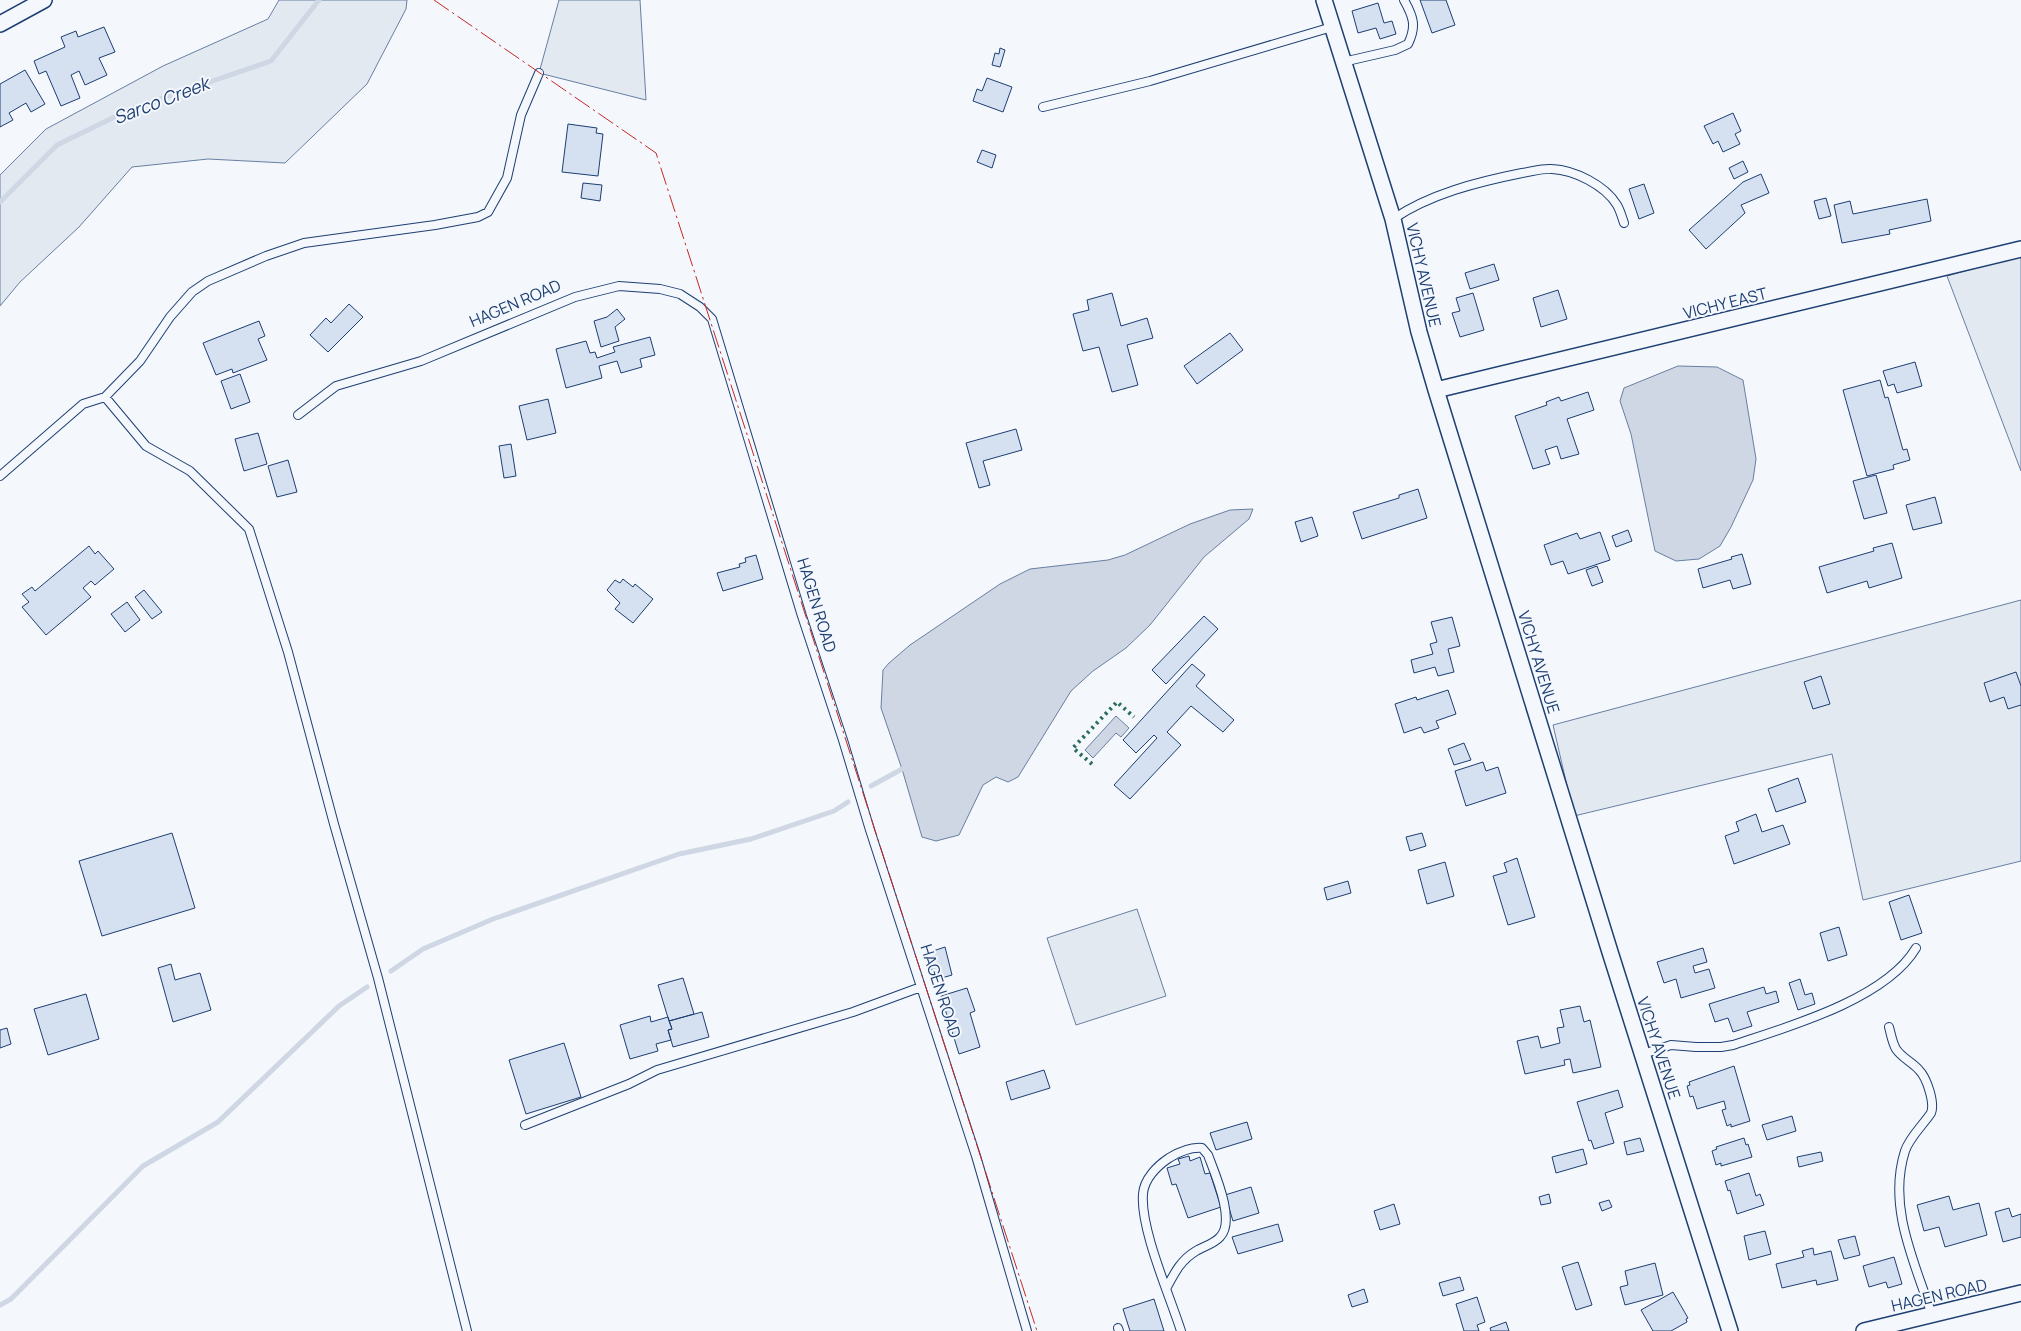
<svg xmlns="http://www.w3.org/2000/svg" width="2021" height="1331" viewBox="0 0 2021 1331" font-family="Manrope,sans-serif">
<style>
.green{fill:#e3e9f0;stroke:#687fa3}
.water{fill:#cfd7e4;stroke:#687fa3}
.lines{fill:none;stroke-linecap:round;stroke-linejoin:round}
.stream{stroke:#cfd7e4;stroke-width:5}
.building{fill:#d5e0f0;stroke:#1d3f73}
.service-casing{stroke:#1d3f73;stroke-width:10}
.minor-casing{stroke:#1d3f73;stroke-width:18}
.service{stroke:#f4f7fb;stroke-width:8}
.minor{stroke:#f4f7fb;stroke-width:15}
.hedge{stroke:#2c6c60;stroke-width:4;stroke-dasharray:2.5 4;stroke-linecap:butt}
.power{stroke:#c62828;stroke-width:1;stroke-dasharray:18 4 2.5 4;stroke-linecap:butt}
.labels{text-anchor:middle;dominant-baseline:central;stroke-width:4;stroke-linejoin:round;paint-order:stroke}
.street-label{font-size:16px;fill:#1d3f73;stroke:#f4f7fb}
.water-label{font-size:18px;font-style:italic;fill:#1d3f73;stroke:#f4f7fb}
</style>
<rect width="100%" height="100%" fill="#f4f7fb"/>
<path class="green" d="M279,0H407L406,9L367,84L285,163L208,159L132,167L79,227L20,282L0,306V175L46,129L163,66L268,19Z
M559,0H640L646,100L539,73Z
M2021,255V471L1947,276Z
M2021,600V861L1863,900L1832,754L1574,816L1553,725Z
M1137,909L1166,996L1076,1025L1047,938Z"/>
<path class="water" d="M1678,366L1717,367L1743,380L1756,459L1753,480L1731,527L1720,546L1699,559L1676,561L1655,551L1631,434L1620,401L1624,388Z
M1253,509L1249,519L1204,557L1150,625L1126,648L1093,671L1071,691L1018,777L1008,782L996,777L983,785L959,835L936,841L922,837L902,769L881,708L883,670L889,663L910,645L1000,584L1030,569L1108,560L1125,555L1190,524L1230,510Z
M1116,716L1129,728L1121,737L1116,733L1093,758L1085,750Z"/>
<g class="lines">
<path class="stream" d="M0,202L57,145L131,109L271,61L319,0
M871,786L902,769
M391,971L423,949L493,919L679,854L751,839L834,811L848,802
M0,1305L11,1299L143,1166L218,1122L339,1006L367,987"/>
</g>
<path class="building" d="M1420,0H1446L1455,25L1432,33Z
M1378,3L1384,23L1392,21L1396,34L1380,39L1376,28L1358,33L1352,11Z
M104,27L115,52L99,58L107,75L85,85L79,71L71,75L80,98L61,106L46,71L39,74L34,61L65,47L61,37L76,31L78,37Z
M1000,48L1005,50L1000,67L992,65L995,53L999,54Z
M25,70L45,104L31,112L26,103L9,113L13,120L0,127V84Z
M987,78L1012,87L1003,112L973,101L977,89L982,91Z
M1733,113L1741,131L1735,134L1740,144L1723,152L1718,141L1713,144L1704,126Z
M568,124L597,128L596,133L603,134L598,176L562,172Z
M982,150L996,155L992,168L977,162Z
M1743,161L1748,172L1734,179L1729,168Z
M1761,174L1769,193L1741,205L1745,213L1706,249L1689,230L1743,182Z
M583,183L602,185L600,201L581,198Z
M1644,184L1654,213L1639,219L1629,189Z
M1826,198L1831,216L1819,219L1814,201Z
M1927,199L1931,221L1889,230L1890,234L1842,243L1834,205L1850,201L1853,214Z
M1494,264L1499,280L1470,289L1465,273Z
M1558,290L1567,319L1541,327L1533,298Z
M1112,293L1121,326L1147,318L1153,338L1127,345L1138,385L1112,392L1099,347L1083,351L1073,314L1089,310L1087,300Z
M1473,293L1484,330L1460,337L1452,313L1460,311L1456,298Z
M349,304L363,317L328,352L310,335L326,318L331,323Z
M617,309L625,319L615,327L619,341L601,347L594,321L607,317Z
M259,321L265,336L258,339L267,360L233,373L232,369L216,375L203,343Z
M1230,333L1243,350L1197,384L1184,366Z
M650,337L655,355L640,359L642,367L621,373L617,361L599,366L602,378L566,388L556,349L586,341L590,353L595,352L597,358L615,352L613,347Z
M1915,362L1922,386L1897,393L1894,384L1888,386L1883,371Z
M240,374L250,402L231,409L221,381Z
M1880,380L1885,398L1888,397L1903,450L1907,449L1910,460L1893,465L1894,469L1867,476L1843,390Z
M1588,392L1594,410L1567,419L1579,454L1561,459L1557,446L1545,450L1550,464L1533,469L1515,416L1547,405L1546,402L1559,397L1561,401Z
M548,399L556,433L527,440L519,406Z
M1016,429L1022,450L983,461L990,485L979,488L966,443Z
M258,433L267,464L244,471L235,439Z
M511,444L516,476L504,478L499,446Z
M288,460L297,492L277,497L268,466Z
M1876,475L1887,513L1864,519L1853,481Z
M1418,489L1427,518L1362,539L1353,512L1399,498V495Z
M1935,497L1942,523L1913,530L1906,505Z
M1312,517L1318,536L1301,542L1295,522Z
M1628,530L1632,541L1616,547L1612,536Z
M1600,532L1610,560L1568,574L1563,561L1551,565L1544,545L1577,533L1580,539Z
M1892,543L1902,578L1869,588L1867,581L1827,593L1819,567L1874,551L1873,548Z
M89,546L95,554L98,551L114,569L95,585L91,581L83,588L91,597L46,635L22,607L29,602L22,594L32,587L35,591Z
M1742,554L1751,584L1733,589L1730,580L1703,588L1698,569L1732,559L1731,557Z
M756,555L763,579L723,591L717,573L740,567L739,564L746,562L745,558Z
M1597,566L1603,582L1592,586L1586,570Z
M623,579L633,587L635,584L653,599L633,623L615,609L620,603L607,590L615,580L620,583Z
M144,590L162,612L152,619L135,597Z
M127,602L140,620L125,632L111,614Z
M1204,616L1218,629L1166,684L1152,670Z
M1452,617L1460,646L1448,649L1454,672L1438,676L1435,667L1414,673L1411,660L1433,654L1430,644L1437,642L1431,622Z
M1192,664L1205,675L1196,686L1234,720L1223,732L1191,706L1167,732L1181,745L1130,799L1114,785L1157,738L1154,735L1136,753L1123,740Z
M2016,672L2021,686V705L2008,709L2004,697L1990,702L1984,683Z
M1821,676L1830,704L1813,709L1804,682Z
M1448,690L1456,714L1436,721L1439,728L1424,733L1421,727L1404,733L1395,704L1416,697L1417,700Z
M1464,743L1471,760L1454,765L1448,749Z
M1483,762L1486,771L1498,767L1506,793L1466,806L1455,771Z
M1798,778L1806,802L1776,812L1768,789Z
M1756,814L1762,832L1783,825L1790,844L1734,864L1725,836L1739,831L1736,822Z
M172,833L195,908L102,936L79,861Z
M1422,833L1426,846L1410,851L1406,837Z
M1517,858L1535,917L1508,925L1493,876L1507,872L1504,863Z
M1445,862L1454,896L1427,904L1418,870Z
M1348,881L1351,893L1327,900L1324,888Z
M1909,895L1922,933L1901,940L1889,902Z
M1839,927L1847,955L1828,961L1820,933Z
M945,947L952,975L935,980L927,953Z
M1703,948L1707,962L1693,966L1695,973L1709,969L1715,988L1681,998L1676,979L1664,983L1657,962Z
M171,964L175,980L200,973L211,1010L173,1022L158,968Z
M683,978L694,1014L669,1021L658,985Z
M1800,979L1805,995L1812,993L1815,1004L1798,1010L1789,983Z
M1764,987L1766,994L1776,991L1779,1002L1747,1012L1752,1026L1733,1032L1728,1018L1715,1022L1709,1004Z
M967,988L975,1011L970,1013L980,1047L959,1054L941,996Z
M86,994L99,1039L48,1055L34,1009Z
M1580,1006L1584,1022L1590,1020L1601,1067L1573,1073L1570,1059L1564,1060L1565,1065L1525,1074L1517,1041L1538,1036L1541,1048L1560,1043L1557,1028L1564,1027L1560,1010Z
M702,1012L709,1037L673,1047L668,1030L672,1029L669,1021Z
M650,1016L651,1022L668,1017L672,1029L668,1030L671,1040L656,1044L658,1051L630,1059L620,1025Z
M7,1028L11,1044L0,1048V1030Z
M564,1043L581,1097L526,1114L509,1060Z
M1734,1066L1750,1121L1731,1127V1124L1727,1126L1722,1110L1726,1109L1724,1101L1697,1109L1693,1096L1690,1097L1687,1086L1690,1085L1689,1082Z
M1044,1070L1050,1088L1011,1100L1006,1082Z
M1618,1090L1623,1107L1605,1113L1614,1143L1594,1149L1591,1140L1589,1141L1577,1102Z
M1792,1116L1796,1131L1767,1140L1762,1125Z
M1247,1122L1252,1139L1216,1150L1210,1133Z
M1640,1138L1644,1151L1627,1155L1624,1142Z
M1744,1138L1746,1145L1748,1144L1752,1157L1721,1166V1163L1716,1165L1712,1151L1717,1149L1716,1147Z
M1583,1149L1587,1164L1556,1173L1552,1157Z
M1821,1152L1823,1161L1799,1167L1797,1157Z
M1189,1156L1190,1161L1200,1157L1205,1174L1210,1173L1221,1207L1188,1218L1176,1184L1172,1185L1167,1168L1180,1164L1178,1159Z
M1749,1173L1756,1196L1760,1194L1764,1205L1737,1214L1730,1190L1728,1191L1725,1181Z
M1251,1187L1259,1213L1233,1221L1225,1195Z
M1549,1194L1551,1203L1541,1205L1539,1197Z
M1949,1196L1953,1210L1979,1203L1987,1235L1945,1247L1939,1227L1924,1231L1917,1205Z
M1609,1200L1612,1207L1602,1211L1599,1203Z
M1394,1204L1400,1224L1380,1230L1374,1211Z
M2009,1208L2012,1217L2021,1214V1237L2003,1242L1995,1212Z
M1278,1224L1283,1241L1238,1254L1232,1237Z
M1765,1231L1771,1254L1749,1260L1744,1236Z
M1855,1236L1860,1255L1844,1259L1838,1240Z
M1813,1248L1814,1255L1831,1251L1838,1280L1817,1285L1816,1280L1782,1288L1776,1264L1804,1257L1802,1251Z
M1894,1257L1902,1284L1888,1288L1886,1282L1869,1287L1863,1266Z
M1578,1262L1592,1305L1576,1310L1562,1267Z
M1655,1263L1663,1295L1625,1305L1620,1287L1628,1285L1625,1271Z
M1460,1277L1464,1290L1443,1296L1439,1283Z
M1364,1289L1368,1302L1352,1307L1348,1295Z
M1673,1292L1688,1318L1686,1319L1687,1322L1671,1331H1653L1641,1310Z
M1477,1297L1485,1322L1477,1325L1479,1331H1464L1456,1304Z
M1154,1299L1164,1331H1130L1123,1309Z
M1506,1322L1509,1331H1491L1490,1328Z"/>
<g class="lines">
<defs>
<path id="service" d="M1343,62L1395,50L1408,44C1417,26 1413,16 1404,0
M1043,107L1150,81L1332,27
M1393,219C1430,194 1477,182 1522,173C1531,172 1542,168 1552,169C1574,170 1605,185 1617,205C1620,210 1622,217 1624,223
M105,397L140,361L170,317L192,292L208,281L266,256L304,243L435,225L478,217L488,212L507,178L521,115L539,73
M298,415L336,386L421,361L575,297L619,286L660,289L680,294L700,307L712,319L802,616L843,740L870,830L976,1156L1027,1331
M0,476L83,404L105,397L146,446L190,471L249,529L288,652L334,824L378,978L467,1331
M1889,1027C1891,1034 1892,1042 1896,1049C1902,1058 1912,1062 1919,1070C1927,1078 1935,1103 1931,1113C1923,1125 1909,1138 1905,1151C1887,1207 1915,1263 1932,1315
M1643,1054L1671,1045L1696,1047H1721L1733,1045C1788,1027 1886,999 1916,948
M525,1125L629,1084L657,1070L853,1012L921,987
M1167,1287C1175,1272 1181,1260 1196,1251C1204,1246 1214,1244 1220,1237C1236,1221 1215,1174 1208,1155L1202,1148C1191,1147 1179,1152 1169,1158C1157,1166 1144,1179 1143,1194C1140,1229 1170,1296 1181,1331
M1118,1328L1119,1331"/>
<path id="minor" d="M1324,0L1393,219L1419,332L1436,390L1610,952L1730,1331
M0,24L44,0
M1436,390L2021,249
M1864,1331L2021,1293"/>
</defs>
<use href="#service" class="service-casing"/>
<use href="#minor" class="minor-casing"/>
<use href="#service" class="service"/>
<use href="#minor" class="minor"/>
<path class="hedge" d="M1092,764L1073,748L1117,702L1134,717"/>
<path class="power" d="M434,0L656,153L1037,1331"/>
</g>
<g class="labels">
<g class="street-label">
<text transform="translate(1424 275) rotate(77)">VICHY AVENUE</text>
<text transform="translate(515 303) rotate(-23)">HAGEN ROAD</text>
<text transform="translate(1725 303) rotate(-14)">VICHY EAST</text>
<text transform="translate(817 605) rotate(73)">HAGEN ROAD</text>
<text transform="translate(1539 662) rotate(73)">VICHY AVENUE</text>
<text transform="translate(941 991) rotate(72)">HAGEN ROAD</text>
<text transform="translate(1659 1048) rotate(72)">VICHY AVENUE</text>
<text transform="translate(1939 1295) rotate(-13)">HAGEN ROAD</text>
</g>
<g class="water-label">
<text transform="translate(161 100) rotate(-21)">Sarco Creek</text>
</g>
</g>
</svg>
